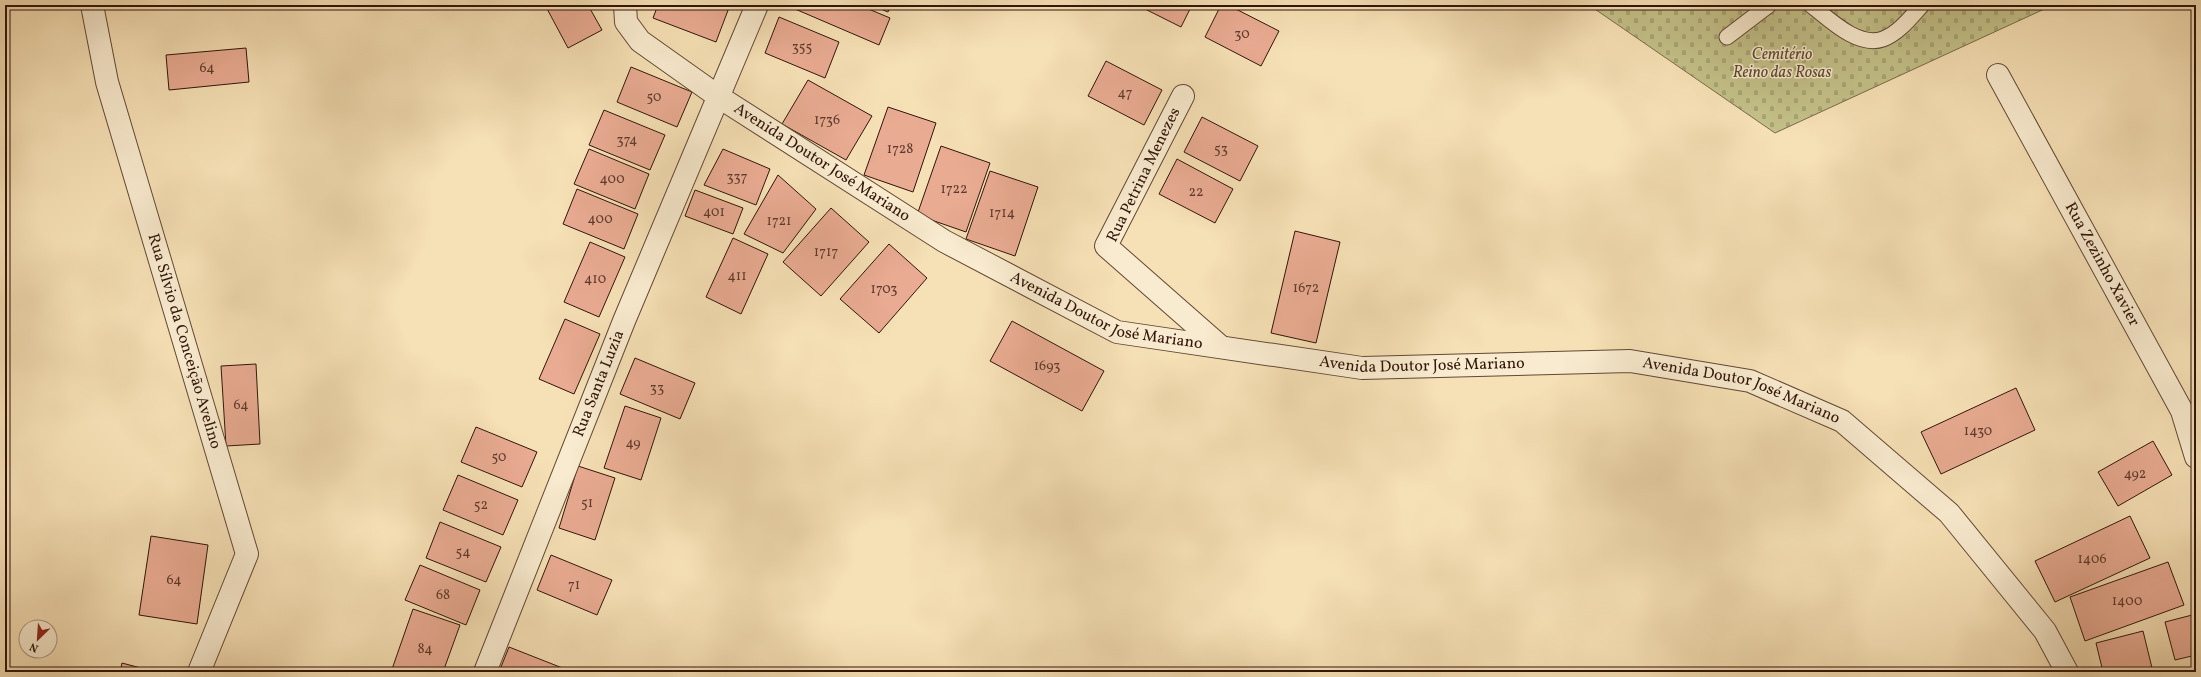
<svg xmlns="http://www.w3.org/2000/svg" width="2201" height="677" viewBox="0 0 2201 677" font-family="Vollkorn,serif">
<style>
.cemetery{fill:url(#cemetery-stones);stroke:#7a6a49}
.building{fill:#e9ab92;stroke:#30150a}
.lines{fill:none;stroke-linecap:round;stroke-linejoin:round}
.service-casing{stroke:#624835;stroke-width:17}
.minor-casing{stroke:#624835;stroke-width:24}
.tertiary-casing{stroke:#624835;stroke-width:24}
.service{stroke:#f9ebcf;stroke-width:15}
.minor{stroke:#f9ebcf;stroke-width:22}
.tertiary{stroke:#f9ebcf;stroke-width:22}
.labels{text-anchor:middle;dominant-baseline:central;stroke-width:3;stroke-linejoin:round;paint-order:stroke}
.number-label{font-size:14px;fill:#5e3a2c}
.park-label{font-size:16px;font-style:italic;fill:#5c4830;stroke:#f9ebcf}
.street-label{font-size:16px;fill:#30150a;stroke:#f9ebcf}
</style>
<defs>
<pattern id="cemetery-stones" width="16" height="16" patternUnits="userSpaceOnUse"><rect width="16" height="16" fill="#c3c088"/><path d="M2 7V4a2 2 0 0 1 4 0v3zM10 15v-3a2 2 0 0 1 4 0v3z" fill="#a8a474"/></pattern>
</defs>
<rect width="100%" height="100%" fill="#f6e0b5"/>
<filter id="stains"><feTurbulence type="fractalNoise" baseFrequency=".005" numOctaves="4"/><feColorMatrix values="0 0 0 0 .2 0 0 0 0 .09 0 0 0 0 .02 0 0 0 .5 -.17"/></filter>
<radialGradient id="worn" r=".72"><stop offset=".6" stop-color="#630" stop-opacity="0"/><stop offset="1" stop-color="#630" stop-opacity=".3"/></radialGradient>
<path class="cemetery" d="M1589,5H2053L1775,133Z"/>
<path class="building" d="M545,5H588L602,30L568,48Z
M658,5H730L716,42L653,18Z
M796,5H859L890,18L879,45L795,9Z
M871,5H891L888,12Z
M1137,5H1192L1181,27Z
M1221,5H1228L1279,31L1261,66L1205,37Z
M779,17L839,42L825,78L765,53Z
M246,48L249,82L169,90L166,55Z
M1106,61L1162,90L1144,125L1088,96Z
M631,67L692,92L677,127L617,102Z
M808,80L872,116L846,160L782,124Z
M888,107L936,123L913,192L864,175Z
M604,110L665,135L650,170L589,145Z
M1202,117L1258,146L1240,181L1184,152Z
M941,146L990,163L966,232L917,215Z
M589,149L649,174L635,209L574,184Z
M723,149L770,169L756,205L704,185Z
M1177,159L1233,189L1215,223L1159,194Z
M990,171L1038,187L1015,256L966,239Z
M778,175L816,209L783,253L744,234Z
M577,189L638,214L624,249L563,224Z
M695,190L743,208L733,234L685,216Z
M831,208L869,242L821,296L783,262Z
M1295,231L1340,242L1316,343L1271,333Z
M733,238L768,254L741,314L706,297Z
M590,242L625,257L599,317L564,302Z
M889,244L927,278L879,333L840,299Z
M565,319L600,334L574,394L539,379Z
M1012,321L1104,371L1082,411L990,361Z
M635,358L695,383L680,419L620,394Z
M256,364L260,444L226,446L221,366Z
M2016,388L2035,430L1941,474L1921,432Z
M625,406L661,418L641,480L604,468Z
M476,427L537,452L522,487L461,462Z
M2153,441L2172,475L2118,506L2098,472Z
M578,466L615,478L595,540L559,528Z
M458,475L518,500L503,535L443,510Z
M2130,516L2150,558L2055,602L2035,561Z
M440,522L501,547L486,582L426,558Z
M151,536L208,545L197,624L139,615Z
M551,555L612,580L597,615L537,590Z
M2168,562L2184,605L2085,641L2070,597Z
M420,565L480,590L466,625L405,600Z
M413,609L460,625L443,672H391Z
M2196,614V655L2175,660L2165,622Z
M2143,631L2153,672H2103L2096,643Z
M509,647L570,671V672H499Z
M122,663L156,672H120Z"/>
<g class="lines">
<defs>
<path id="service" d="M1811,5C1829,19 1858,48 1883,39C1899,33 1911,17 1922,5
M1727,37L1769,5"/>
<g id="minor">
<path id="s1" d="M92,5L107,82L247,554L199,672"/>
<path d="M625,5L626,22L640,41L719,97"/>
<path id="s2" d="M1998,75L2182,411L2196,457"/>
<path d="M1183,96L1106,246L1221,347"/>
</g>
<g id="tertiary">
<path id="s3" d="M719,97L944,241L1117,332L1362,368L1630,361L1750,381L1842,421L1949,513L2045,631L2067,672"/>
<path id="s4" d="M485,672L624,321L757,5"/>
</g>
</defs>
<use href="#service" class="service-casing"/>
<use href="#minor" class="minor-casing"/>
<use href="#tertiary" class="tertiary-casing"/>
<use href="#service" class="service"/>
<use href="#minor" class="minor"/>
<use href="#tertiary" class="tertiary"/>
</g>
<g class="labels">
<g class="number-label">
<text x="1242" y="34">30</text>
<text x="802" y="47">355</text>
<text x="207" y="68">64</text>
<text x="1125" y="93">47</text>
<text x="654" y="97">50</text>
<text x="827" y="120">1736</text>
<text x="627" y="140">374</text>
<text x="900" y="149">1728</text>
<text x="1221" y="149">53</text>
<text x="737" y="177">337</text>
<text x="612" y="179">400</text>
<text x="954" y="189">1722</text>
<text x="1196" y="192">22</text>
<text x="714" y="212">401</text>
<text x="1002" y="213">1714</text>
<text x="600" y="219">400</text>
<text x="779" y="221">1721</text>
<text x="826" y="252">1717</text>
<text x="737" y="276">411</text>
<text x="595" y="279">410</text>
<text x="1306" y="288">1672</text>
<text x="884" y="289">1703</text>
<text x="1047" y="366">1693</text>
<text x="657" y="388">33</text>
<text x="241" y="405">64</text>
<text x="1978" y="431">1430</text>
<text x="633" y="443">49</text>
<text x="499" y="457">50</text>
<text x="2135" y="474">492</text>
<text x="587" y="503">51</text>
<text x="481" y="505">52</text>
<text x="463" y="552">54</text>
<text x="2092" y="559">1406</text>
<text x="174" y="580">64</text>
<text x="574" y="585">71</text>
<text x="443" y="595">68</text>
<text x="2127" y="601">1400</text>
<text x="425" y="649">84</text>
</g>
<g class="park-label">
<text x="1782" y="55">Cemitério<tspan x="1782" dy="18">Reino das Rosas</tspan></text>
</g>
<g class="street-label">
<text stroke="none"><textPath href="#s3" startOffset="122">Avenida Doutor José Mariano</textPath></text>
<text transform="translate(1144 175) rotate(-64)">Rua Petrina Menezes</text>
<text stroke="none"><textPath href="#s2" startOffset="216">Rua Zezinho Xavier</textPath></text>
<text stroke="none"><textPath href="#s3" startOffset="446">Avenida Doutor José Mariano</textPath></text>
<text stroke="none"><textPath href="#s1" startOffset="349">Rua Sílvio da Conceição Avelino</textPath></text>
<text stroke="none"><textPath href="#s3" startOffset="770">Avenida Doutor José Mariano</textPath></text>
<text stroke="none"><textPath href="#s4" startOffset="310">Rua Santa Luzia</textPath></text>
<text stroke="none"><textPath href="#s3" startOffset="1094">Avenida Doutor José Mariano</textPath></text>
</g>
</g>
<rect width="2201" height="677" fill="none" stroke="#f6e0b5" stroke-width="20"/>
<rect x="6" y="6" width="2189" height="665" fill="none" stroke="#30150a" stroke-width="2"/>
<rect x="10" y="10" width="2181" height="657" fill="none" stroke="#30150a"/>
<g transform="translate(38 639) rotate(205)"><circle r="19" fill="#f9ebcf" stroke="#a99580"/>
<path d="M0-3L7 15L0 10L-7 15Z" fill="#8f2418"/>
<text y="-6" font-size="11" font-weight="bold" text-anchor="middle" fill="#30150a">N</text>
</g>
<rect width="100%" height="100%" filter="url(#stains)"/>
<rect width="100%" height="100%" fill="url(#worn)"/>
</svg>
